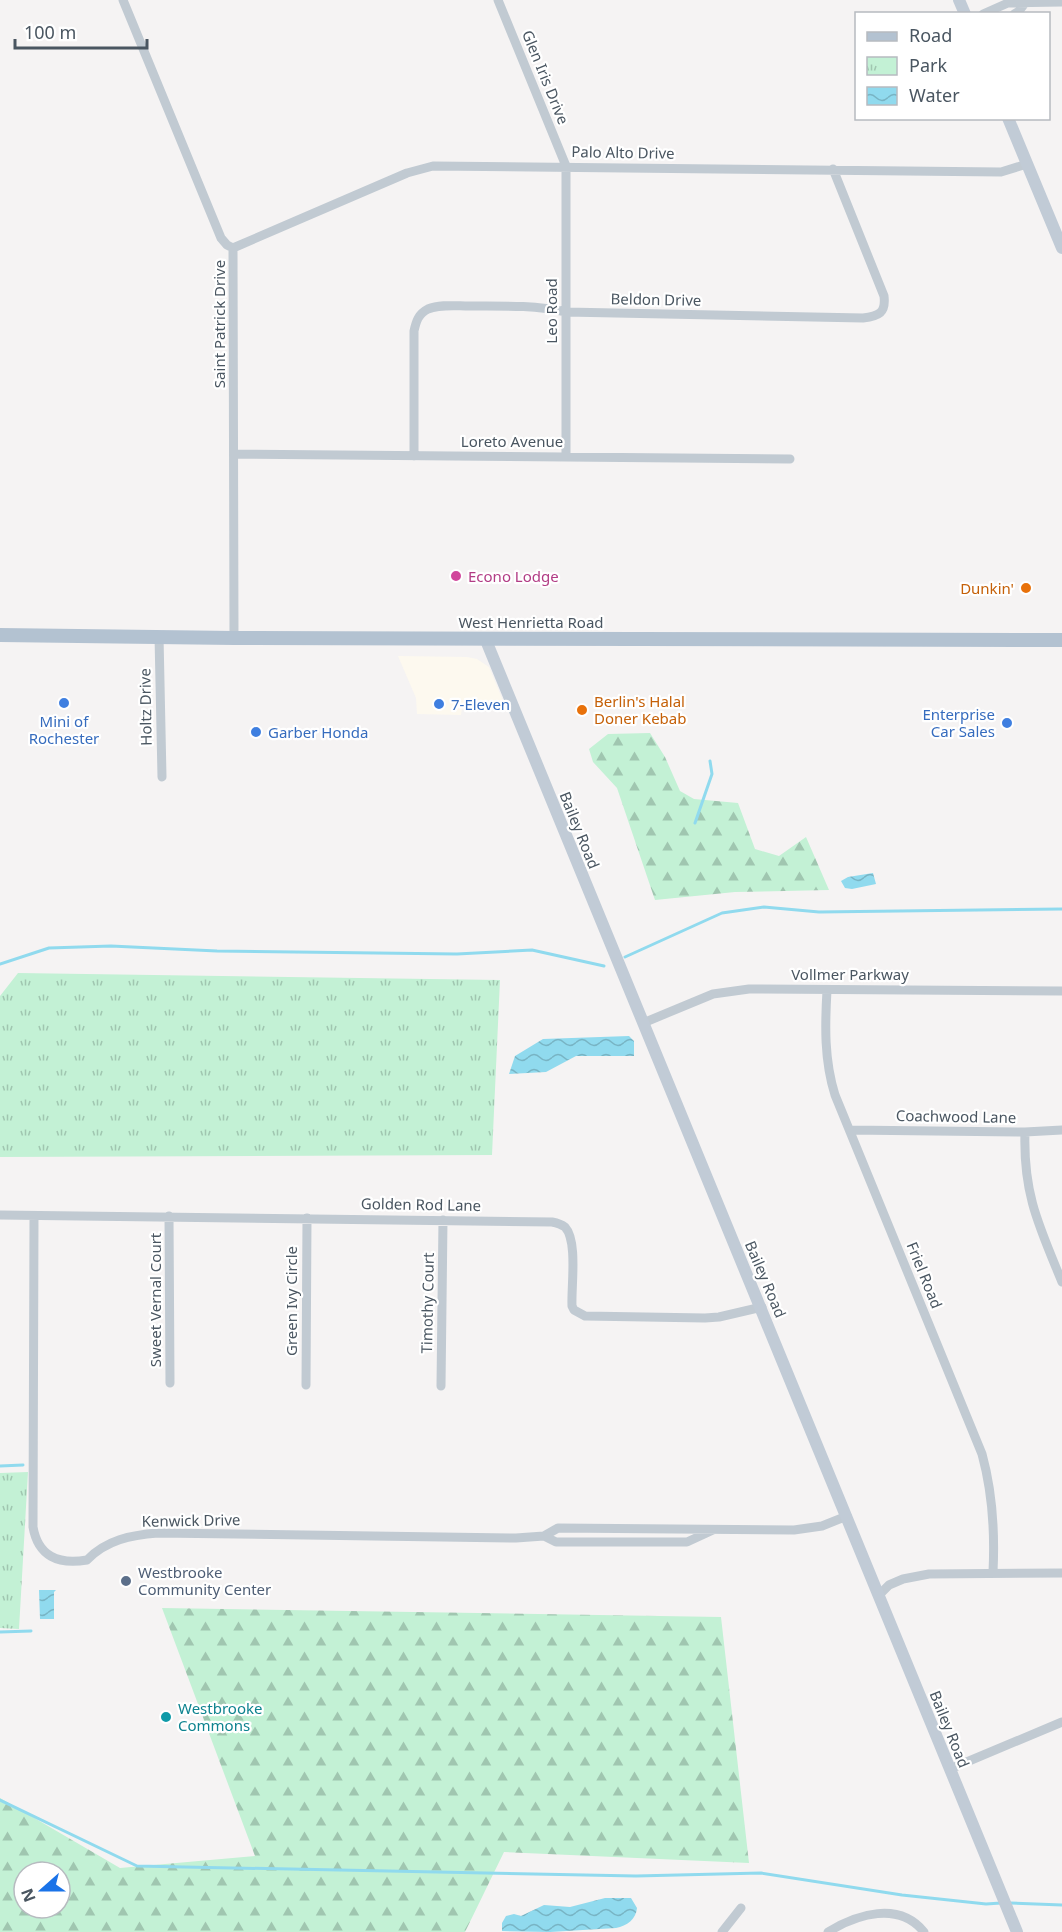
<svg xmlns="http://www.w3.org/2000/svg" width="1062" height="1932" viewBox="0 0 1062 1932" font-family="'Noto Sans',sans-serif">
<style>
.commercial{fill:#fdf9ef}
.forest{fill:url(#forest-firs);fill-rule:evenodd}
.park{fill:url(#park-tufts)}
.water{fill:url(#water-waves)}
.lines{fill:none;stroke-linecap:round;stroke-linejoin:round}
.stream{stroke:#90daee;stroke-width:3}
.street{stroke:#c1cad2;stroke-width:9}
.secondary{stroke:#c1cbd6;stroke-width:12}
.primary{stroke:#b3c2d1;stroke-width:14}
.hotel-dot{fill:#d1479c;stroke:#fff;stroke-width:2}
.food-dot{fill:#e8710a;stroke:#fff;stroke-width:2}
.shop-dot{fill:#3f7fe0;stroke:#fff;stroke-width:2}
.service-dot{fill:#5c6f8a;stroke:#fff;stroke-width:2}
.culture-dot{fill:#0f9aa8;stroke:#fff;stroke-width:2}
.labels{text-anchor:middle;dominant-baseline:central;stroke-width:4.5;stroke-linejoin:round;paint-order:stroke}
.street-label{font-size:15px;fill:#4a5661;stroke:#fff}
.hotel-label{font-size:15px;fill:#b23c85;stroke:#fff;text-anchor:start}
.food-label{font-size:15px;fill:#c56008;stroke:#fff;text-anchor:end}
.shop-label{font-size:15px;fill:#366cbe;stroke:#fff;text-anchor:start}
.service-label{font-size:15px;fill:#4e5e75;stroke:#fff;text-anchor:start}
.culture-label{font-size:15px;fill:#0d838f;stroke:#fff;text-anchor:start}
</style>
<defs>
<pattern id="forest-firs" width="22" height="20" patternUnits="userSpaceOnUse" patternTransform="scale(1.5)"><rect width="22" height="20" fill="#c3f1d5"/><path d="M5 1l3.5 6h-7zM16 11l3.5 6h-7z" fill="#a0c6b0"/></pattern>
<pattern id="park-tufts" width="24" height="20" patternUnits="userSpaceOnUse" patternTransform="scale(1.5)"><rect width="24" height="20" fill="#c3f1d5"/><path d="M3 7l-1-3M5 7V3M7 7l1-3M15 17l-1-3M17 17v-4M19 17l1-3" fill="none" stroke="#a0c6b0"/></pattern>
<pattern id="water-waves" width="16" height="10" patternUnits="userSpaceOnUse" patternTransform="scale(1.5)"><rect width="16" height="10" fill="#90daee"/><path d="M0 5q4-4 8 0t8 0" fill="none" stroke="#78b4c4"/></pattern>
</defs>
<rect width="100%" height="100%" fill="#f5f3f3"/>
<path class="commercial" d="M398,656L467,657L477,659L489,667L506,708H462L461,715L417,714L416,698Z"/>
<path class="forest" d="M650,733L665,757L680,791L694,799L738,803L755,849L779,856L806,837L829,890L735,892L655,900L617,788L593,762L589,749L608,734Z
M162,1608L721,1617L749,1863L504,1852L465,1932H0V1798L120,1868L255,1856ZM24,1872H60V1908H24Z"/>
<path class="park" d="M18,973L500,980L492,1155L0,1157V996Z
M28,1472L19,1629L0,1628V1473Z"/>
<path class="water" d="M873,873L876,884L852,889L845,888L841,881L848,877Z
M629,1036L634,1041V1056H576L546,1072L509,1074L515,1056L543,1039Z
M39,1590H56L54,1592V1619H40Z
M605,1898H631L637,1908C636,1919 627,1926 616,1928L550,1932L502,1931V1923L506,1916L514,1914L521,1916L544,1905L570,1907Z"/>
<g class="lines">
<path class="stream" d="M695,823L712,774L710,761
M625,957L722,913L764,907L819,912L1062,909
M0,964L49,948L111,946L217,951L457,954L532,950L604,966
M0,1466L23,1465
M0,1632L31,1631
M0,1800L137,1866L636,1876L761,1873L902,1895L986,1904L1001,1903
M1010,1903L1062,1905"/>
<path class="street" d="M123,0L221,238L227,245L233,248L234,638
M498,0L566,166V456
M983,14L1008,3L1062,2
M1014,14L1019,11L1025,3
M233,248L407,173L433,166L1001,172L1027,164
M235,454L790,459
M414,456V331C416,322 418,314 428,309C440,304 456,306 469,306C502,306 534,305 566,312L863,318C879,316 886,313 884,296L833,169
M159,636L162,777
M827,990C825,1025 824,1060 835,1095L982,1454C993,1494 995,1531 993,1572
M643,1023L713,994L749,989L1062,991
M850,1130L1025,1132L1062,1130
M1025,1132C1023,1194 1039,1226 1062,1282
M0,1215L552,1222C557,1223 561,1224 565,1227C578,1241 571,1287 572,1306L574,1310L585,1316L705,1318L719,1317L762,1307
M34,1216L33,1527C38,1556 58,1565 87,1560C106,1540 131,1535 158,1533L516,1538L544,1536L556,1542H687L713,1530
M169,1216L170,1383
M306,1385L307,1218
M441,1386L443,1220
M544,1536L558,1528L794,1530L822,1526L847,1516
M880,1594L889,1585L903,1579L929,1574L1062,1573
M950,1769L1062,1722
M722,1932L741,1908
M828,1932C857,1914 899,1901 924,1932"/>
<path class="secondary" d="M959,0L965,14
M1008,118L1062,248
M485,638L1017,1932"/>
<path class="primary" d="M0,635L234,638L1062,640"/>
</g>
<circle class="hotel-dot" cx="456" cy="576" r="6"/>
<g class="food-dot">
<circle cx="1026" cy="588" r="6"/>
<circle cx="582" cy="710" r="6"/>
</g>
<g class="shop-dot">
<circle cx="64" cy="703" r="6"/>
<circle cx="439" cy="704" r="6"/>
<circle cx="1007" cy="723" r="6"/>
<circle cx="256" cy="732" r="6"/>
</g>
<circle class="service-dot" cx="126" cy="1581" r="6"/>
<circle class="culture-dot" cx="166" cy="1717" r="6"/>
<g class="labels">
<g class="street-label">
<text transform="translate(546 77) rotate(68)">Glen Iris Drive</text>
<text transform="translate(623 152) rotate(1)">Palo Alto Drive</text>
<text transform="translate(656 299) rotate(1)">Beldon Drive</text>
<text transform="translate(551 311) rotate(-90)">Leo Road</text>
<text transform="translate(219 324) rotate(-90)">Saint Patrick Drive</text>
<text x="512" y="441">Loreto Avenue</text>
<text x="531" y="622">West Henrietta Road</text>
<text transform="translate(145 707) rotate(-91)">Holtz Drive</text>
<text transform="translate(580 830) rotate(68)">Bailey Road</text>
<text x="850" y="974">Vollmer Parkway</text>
<text transform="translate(956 1116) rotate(1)">Coachwood Lane</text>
<text transform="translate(421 1204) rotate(1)">Golden Rod Lane</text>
<text transform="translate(925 1275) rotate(68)">Friel Road</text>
<text transform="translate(766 1279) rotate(67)">Bailey Road</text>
<text transform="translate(155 1300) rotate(-90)">Sweet Vernal Court</text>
<text transform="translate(291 1301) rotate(-90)">Green Ivy Circle</text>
<text transform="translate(427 1303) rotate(-89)">Timothy Court</text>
<text transform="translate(191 1520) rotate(-1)">Kenwick Drive</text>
<text transform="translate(950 1729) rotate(68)">Bailey Road</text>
</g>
<g class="hotel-label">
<text x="468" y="576">Econo Lodge</text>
</g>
<g class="food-label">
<text x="1014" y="588">Dunkin'</text>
<text x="594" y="701" text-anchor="start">Berlin's Halal<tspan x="594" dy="17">Doner Kebab</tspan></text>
</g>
<g class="shop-label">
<text x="451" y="704">7-Eleven</text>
<text x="995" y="714" text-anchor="end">Enterprise<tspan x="995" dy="17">Car Sales</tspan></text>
<text x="64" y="721" text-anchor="middle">Mini of<tspan x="64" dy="17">Rochester</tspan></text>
<text x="268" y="732">Garber Honda</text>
</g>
<g class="service-label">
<text x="138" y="1572">Westbrooke<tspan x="138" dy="17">Community Center</tspan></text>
</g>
<g class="culture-label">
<text x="178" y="1708">Westbrooke<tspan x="178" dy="17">Commons</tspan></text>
</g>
</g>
<rect x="855" y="12" width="195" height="108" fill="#ffffff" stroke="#b7bbc0" stroke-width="1.5"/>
<rect x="867" y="32" width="30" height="9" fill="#b3c2d1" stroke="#b7bbc0" stroke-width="1.5"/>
<text x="909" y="42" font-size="18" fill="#4a5661">Road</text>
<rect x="867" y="57" width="30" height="18" fill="url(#park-tufts)" stroke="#b7bbc0" stroke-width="1.5"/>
<text x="909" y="72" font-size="18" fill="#4a5661">Park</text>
<rect x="867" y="87" width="30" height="18" fill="url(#water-waves)" stroke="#b7bbc0" stroke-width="1.5"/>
<text x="909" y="102" font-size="18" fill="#4a5661">Water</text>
<g transform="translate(42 1890) rotate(249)"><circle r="28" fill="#ffffff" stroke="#b7bbc0" stroke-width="1.5"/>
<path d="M0-4.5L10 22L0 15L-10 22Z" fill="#1a73e8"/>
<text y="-9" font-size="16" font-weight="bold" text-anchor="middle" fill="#4a5661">N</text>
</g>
<path d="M15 39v9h132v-9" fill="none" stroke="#4a5661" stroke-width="3"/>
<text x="24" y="39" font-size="18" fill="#4a5661" stroke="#ffffff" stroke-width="4.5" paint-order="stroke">100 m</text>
</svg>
